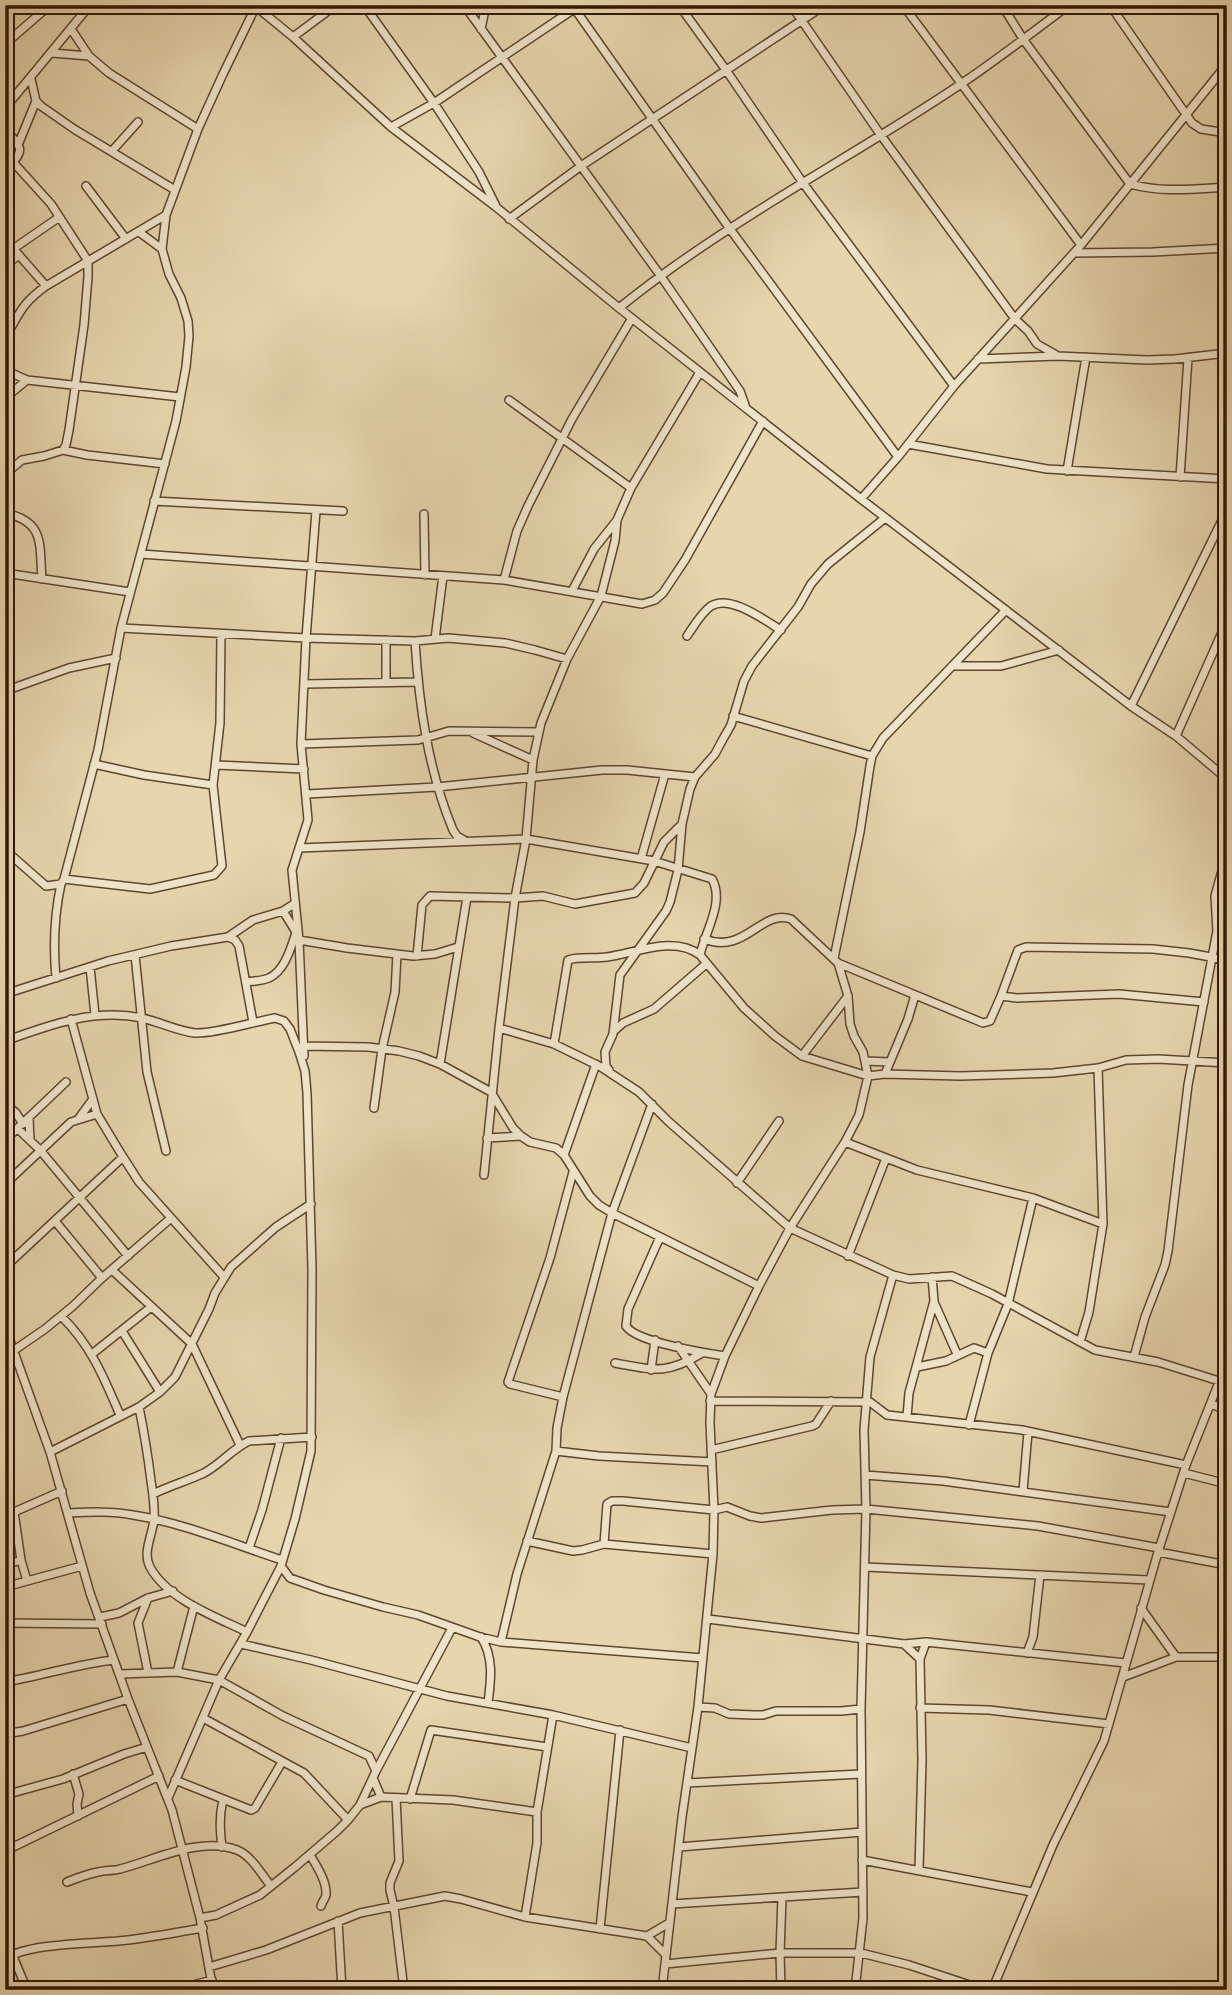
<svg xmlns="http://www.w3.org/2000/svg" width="1232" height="1995" viewBox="0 0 1232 1995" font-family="'Sorts Mill Goudy',serif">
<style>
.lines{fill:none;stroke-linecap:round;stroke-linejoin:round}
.street-casing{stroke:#60462f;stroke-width:10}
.street{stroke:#efe4ca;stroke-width:7}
</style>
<rect width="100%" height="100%" fill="#e6d5ad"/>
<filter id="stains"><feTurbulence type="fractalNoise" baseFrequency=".00286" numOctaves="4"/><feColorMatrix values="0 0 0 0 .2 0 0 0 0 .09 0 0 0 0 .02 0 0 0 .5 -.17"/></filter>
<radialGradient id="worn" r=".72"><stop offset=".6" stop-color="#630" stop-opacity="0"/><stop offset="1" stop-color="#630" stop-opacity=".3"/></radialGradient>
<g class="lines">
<defs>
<path id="street" d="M254,5L293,37L391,127L496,207L619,308L861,499L1131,706L1176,736L1227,779
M364,5L434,103L479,172L496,206
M464,5L660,275L740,391L745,405
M572,5L730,229L898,457
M679,5L726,70L803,183L954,386
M791,5L880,134L1015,319L1028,331L1037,344L1058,356
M903,5L1081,245
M1002,5L1023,39L1130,184C1163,193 1193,189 1227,187
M1110,5L1192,123L1201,129L1227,133
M1218,5L1227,18
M71,29L89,56L109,73L198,129
M481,29L486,5
M293,37L336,5
M5,44L50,5
M52,53L89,56
M31,79L36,101L41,106L74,129L175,190
M5,108L90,5
M391,127L434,103L580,5
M5,129C24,150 25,150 5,170
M18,145L36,101
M112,151L138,122
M13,162L51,204L88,261V277L84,325L69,430L66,445L63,450
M86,186L126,239
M509,219L581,166L825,5
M139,232L162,249
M5,239L46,286
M13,249L58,218
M1074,253L1153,252L1227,248
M5,265L18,256
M619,308C725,222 848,160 961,84C998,59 1033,32 1069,5
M5,338C20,313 21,304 46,286L166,215
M978,359L1058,356L1147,360L1175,359L1227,353
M5,370L27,380L180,397
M5,398L27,380
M509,400L631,488
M5,420L7,397
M908,444L1047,469L1227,479
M1067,471L1086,357
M5,474L22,460L44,456L63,450L87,455L165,464
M1180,477L1188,358
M861,499L898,457L954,386L1081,245L1227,64
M154,501L343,511
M5,513C46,522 39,545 42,579
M424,514L425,575
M141,554L504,580L642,604L655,600L663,593L685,560L763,421
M5,573L130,592
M504,580L517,531L528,506L572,419L632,318
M572,591L594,549L617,520L631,488L700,372
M121,628L306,638L415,641L448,638L505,643L535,650L567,659
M687,636C694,626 701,613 711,606C730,594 764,620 781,630
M435,639L443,576
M386,640V682
M415,641C419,705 428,770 453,830L457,836L464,840
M952,666H1001L1059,650
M305,684L418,682
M5,691L69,668L116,658
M1131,706L1227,510
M733,716L872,756
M473,733L533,760
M1176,736L1227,621
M301,744L418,740L449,731L539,732
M94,764L144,775L213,785
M216,765L304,769
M307,794L437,787L602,770H627L695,777
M299,848L526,839L654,861L712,879C725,902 705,932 700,955L744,1008L775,1036L802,1056L868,1076L885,1074L960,1076L1053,1073L1098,1068L1126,1060L1158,1059L1227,1063
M5,850L46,886L61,884L64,879L98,750L121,628L176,421L186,367L189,336L188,321L181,298L169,274L162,249L166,215L198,129L223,74L256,6
M641,859L665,774
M64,879L150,889L214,875L222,866L213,785L220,723L221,634
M283,911L296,932
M228,937L235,940L239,946L253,1022
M299,940L347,948L413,956L435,954L458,947
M135,955L147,1072L166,1151
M417,956L422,905L430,896L515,898L543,896L575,904L635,893L644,883L664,842L682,824
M834,958L860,832L870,766L872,756L883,738L1006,610
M838,963L983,1023L990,1021L1001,996L1017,998L1119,994L1204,1002
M90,967L95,1015
M56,978C53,945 54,916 61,884
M246,982C253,981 262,981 269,978C286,970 291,946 297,930
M5,994L108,961L171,946L228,937L253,920L283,911L294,904
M1001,996L1018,950L1026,947L1153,949L1189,953L1227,960
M71,1019L97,1114L123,1157L139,1182L224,1277
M499,1028L554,1044L601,1067L639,1092L669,1122L790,1228L893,1275L909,1279L952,1276L992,1294L1095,1350L1158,1362L1219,1381
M614,1031L623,1023L654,1009L706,964
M5,1041C49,1025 95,1008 142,1018C160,1022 177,1031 195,1033C215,1034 253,1022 275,1018L284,1021L290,1029L299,1052L305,1071L307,1093L312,1269L311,1451L295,1519L281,1566L247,1632L219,1680L168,1798
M554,1044L568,960C580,956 594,959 607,957C636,953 674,935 700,955
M303,1046L368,1047L399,1051L419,1056L440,1064L491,1092L513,1128L521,1136L530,1142L556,1148L564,1155L590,1196L599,1205L612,1213L759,1286
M304,1056L299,940L292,870L308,820L301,744L306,638L316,511
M802,1056L848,996
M866,1061L889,1062
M440,1064L467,897
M609,1070L606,1066L605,1052L613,1034L620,975L666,911L670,902L678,870L682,824L690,789L695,777L715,754L723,739L731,725L744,681L752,666L798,607L811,584L828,564L885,518
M885,1074L908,1019L915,995
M5,1103L16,1113L23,1124
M374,1108L382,1049L395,992L397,954
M29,1118L30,1140
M79,1118L93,1099
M18,1129L40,1150L128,1256
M487,1138L521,1136
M5,1140L66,1082
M845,1142L917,1170L1033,1198L1103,1224
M564,1155L596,1064
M484,1175L499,1028L515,898L526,839L533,760L541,723L567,659L601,596L615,541L617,520
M737,1183L779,1121
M5,1184L71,1122L97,1114
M55,1221L102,1278
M660,1237L628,1309L626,1326C636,1342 705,1353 725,1356
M848,1256L886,1158
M5,1267L123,1157
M112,1270L192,1344L240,1445
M934,1302L957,1354
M61,1316C91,1345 104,1378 120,1415
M5,1327L50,1452L90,1593L128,1699L172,1810L200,1918L213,1990
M122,1331L160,1392
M1080,1342L1089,1312L1103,1224L1098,1068
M678,1346L711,1394
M13,1351L45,1329L73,1306L102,1278L171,1218
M92,1354L151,1307
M1134,1357L1145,1317L1165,1265L1168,1251L1188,1085L1217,931L1215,896L1225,860V823L1222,802
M615,1363C653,1370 667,1375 702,1353
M917,1367L946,1361L974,1348L988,1353
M651,1370L655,1340
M563,1397L510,1384L508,1382L550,1258L573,1172
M710,1401L870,1402L887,1415L1022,1430L1186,1465
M1212,1404L1227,1411
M139,1407C144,1432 148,1456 151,1481C153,1494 155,1507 154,1519C153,1534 142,1552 150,1567C167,1599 216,1617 247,1632
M907,1417L909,1393L934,1301L932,1277
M969,1425L988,1353L1008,1304L1033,1198
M711,1450L812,1426L816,1424L831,1401
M556,1451L599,1456L712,1462
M50,1452L139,1407L160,1392L175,1377L209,1309L215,1293L231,1267L276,1227L311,1204
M1184,1473L1227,1484
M865,1475L943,1481L1171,1512
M1023,1491L1028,1432
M153,1494C169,1486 187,1481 204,1473C221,1464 232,1449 249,1441L312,1437
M14,1512L21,1560L27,1581
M69,1513C90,1512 112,1511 133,1515C184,1523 233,1544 282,1560
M5,1516L62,1491
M527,1541L573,1551L582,1550L604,1544L713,1554
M604,1544L607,1504L612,1501H623L714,1510L727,1507L750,1516L761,1518L832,1510L866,1509L1038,1526L1159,1548
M249,1548L262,1510L281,1438
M1158,1552L1227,1565
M5,1565L21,1560
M281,1566L290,1578L324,1590L383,1607L418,1615L480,1637L501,1642L703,1658
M865,1567L1149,1580
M5,1587L82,1566
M1141,1608L1176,1657
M100,1617L119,1613L148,1598L173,1591
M708,1619L904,1644L926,1642L1126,1663
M5,1623L102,1624
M481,1637C494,1657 491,1680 488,1703
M501,1642L517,1574L556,1451L557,1428L563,1397L612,1213L652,1104
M241,1644L311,1660L447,1696L553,1715L692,1748
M904,1644L920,1659
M1027,1653L1033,1637L1040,1575
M177,1672L194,1606
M148,1673L138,1623L148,1598
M120,1674L177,1672L219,1680L283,1716L369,1756L376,1771
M1123,1677L1176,1657H1227
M5,1682C42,1676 77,1664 114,1660
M698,1707L715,1708L729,1714L754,1715H763L776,1711H841L861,1709
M920,1708L989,1710L1109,1724
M203,1718L304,1773L348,1820
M5,1734L23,1731L128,1699
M73,1774L79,1794L77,1804L78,1816
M373,1778L381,1797
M175,1780L251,1810L255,1808L282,1762
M687,1783L861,1774
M5,1795L63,1779L124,1754L147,1747
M396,1798L399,1861L390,1883V1890L394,1907L404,1990
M410,1799L431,1730L547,1747
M360,1805L381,1797L453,1800L537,1812
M222,1847C220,1830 219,1816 223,1800
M679,1847L862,1832
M5,1851L159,1776
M310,1855C316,1865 327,1881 326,1895C325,1899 322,1902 321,1906
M862,1860L1032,1892
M919,1870L922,1760L920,1659L926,1642
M67,1882C77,1878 88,1874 98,1872C105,1870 113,1871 120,1869C155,1860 200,1836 237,1850C252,1856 261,1874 271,1886
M672,1904L863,1892
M525,1917L537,1843V1812L553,1715
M200,1918L216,1915L260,1895L295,1867L337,1831L348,1820L360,1805L376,1771L452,1628
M338,1921L342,1990
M600,1929L620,1730
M647,1936L669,1923
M5,1937L27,1990
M5,1959C30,1942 96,1944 128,1940C153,1937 178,1932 203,1928
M665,1964L780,1953H861L909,1965L985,1990
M209,1967L266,1950L360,1913L445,1896L461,1899L525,1917L647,1936L666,1955
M174,1990L212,1980
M662,1990L682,1817L698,1707L713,1554L714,1510L710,1423L711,1394L725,1356L759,1286L790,1228L845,1142L859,1115L868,1076L863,1052L854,1036L850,1024L848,996L838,963L791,919C760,909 746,955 704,939
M781,1990L780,1953L782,1898
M855,1990L863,1918L861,1709L866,1509L864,1430L870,1357L893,1275
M992,1990L1053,1845L1104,1741L1158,1552L1186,1465L1227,1362"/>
</defs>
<use href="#street" class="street-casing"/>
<use href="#street" class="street"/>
</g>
<rect width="1232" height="1995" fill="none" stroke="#e6d5ad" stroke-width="28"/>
<rect x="7" y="7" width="1218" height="1981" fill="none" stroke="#331605" stroke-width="3.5"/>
<rect x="14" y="14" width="1204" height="1967" fill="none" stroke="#331605" stroke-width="2"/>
<rect width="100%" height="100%" filter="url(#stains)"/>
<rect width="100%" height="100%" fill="url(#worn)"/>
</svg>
